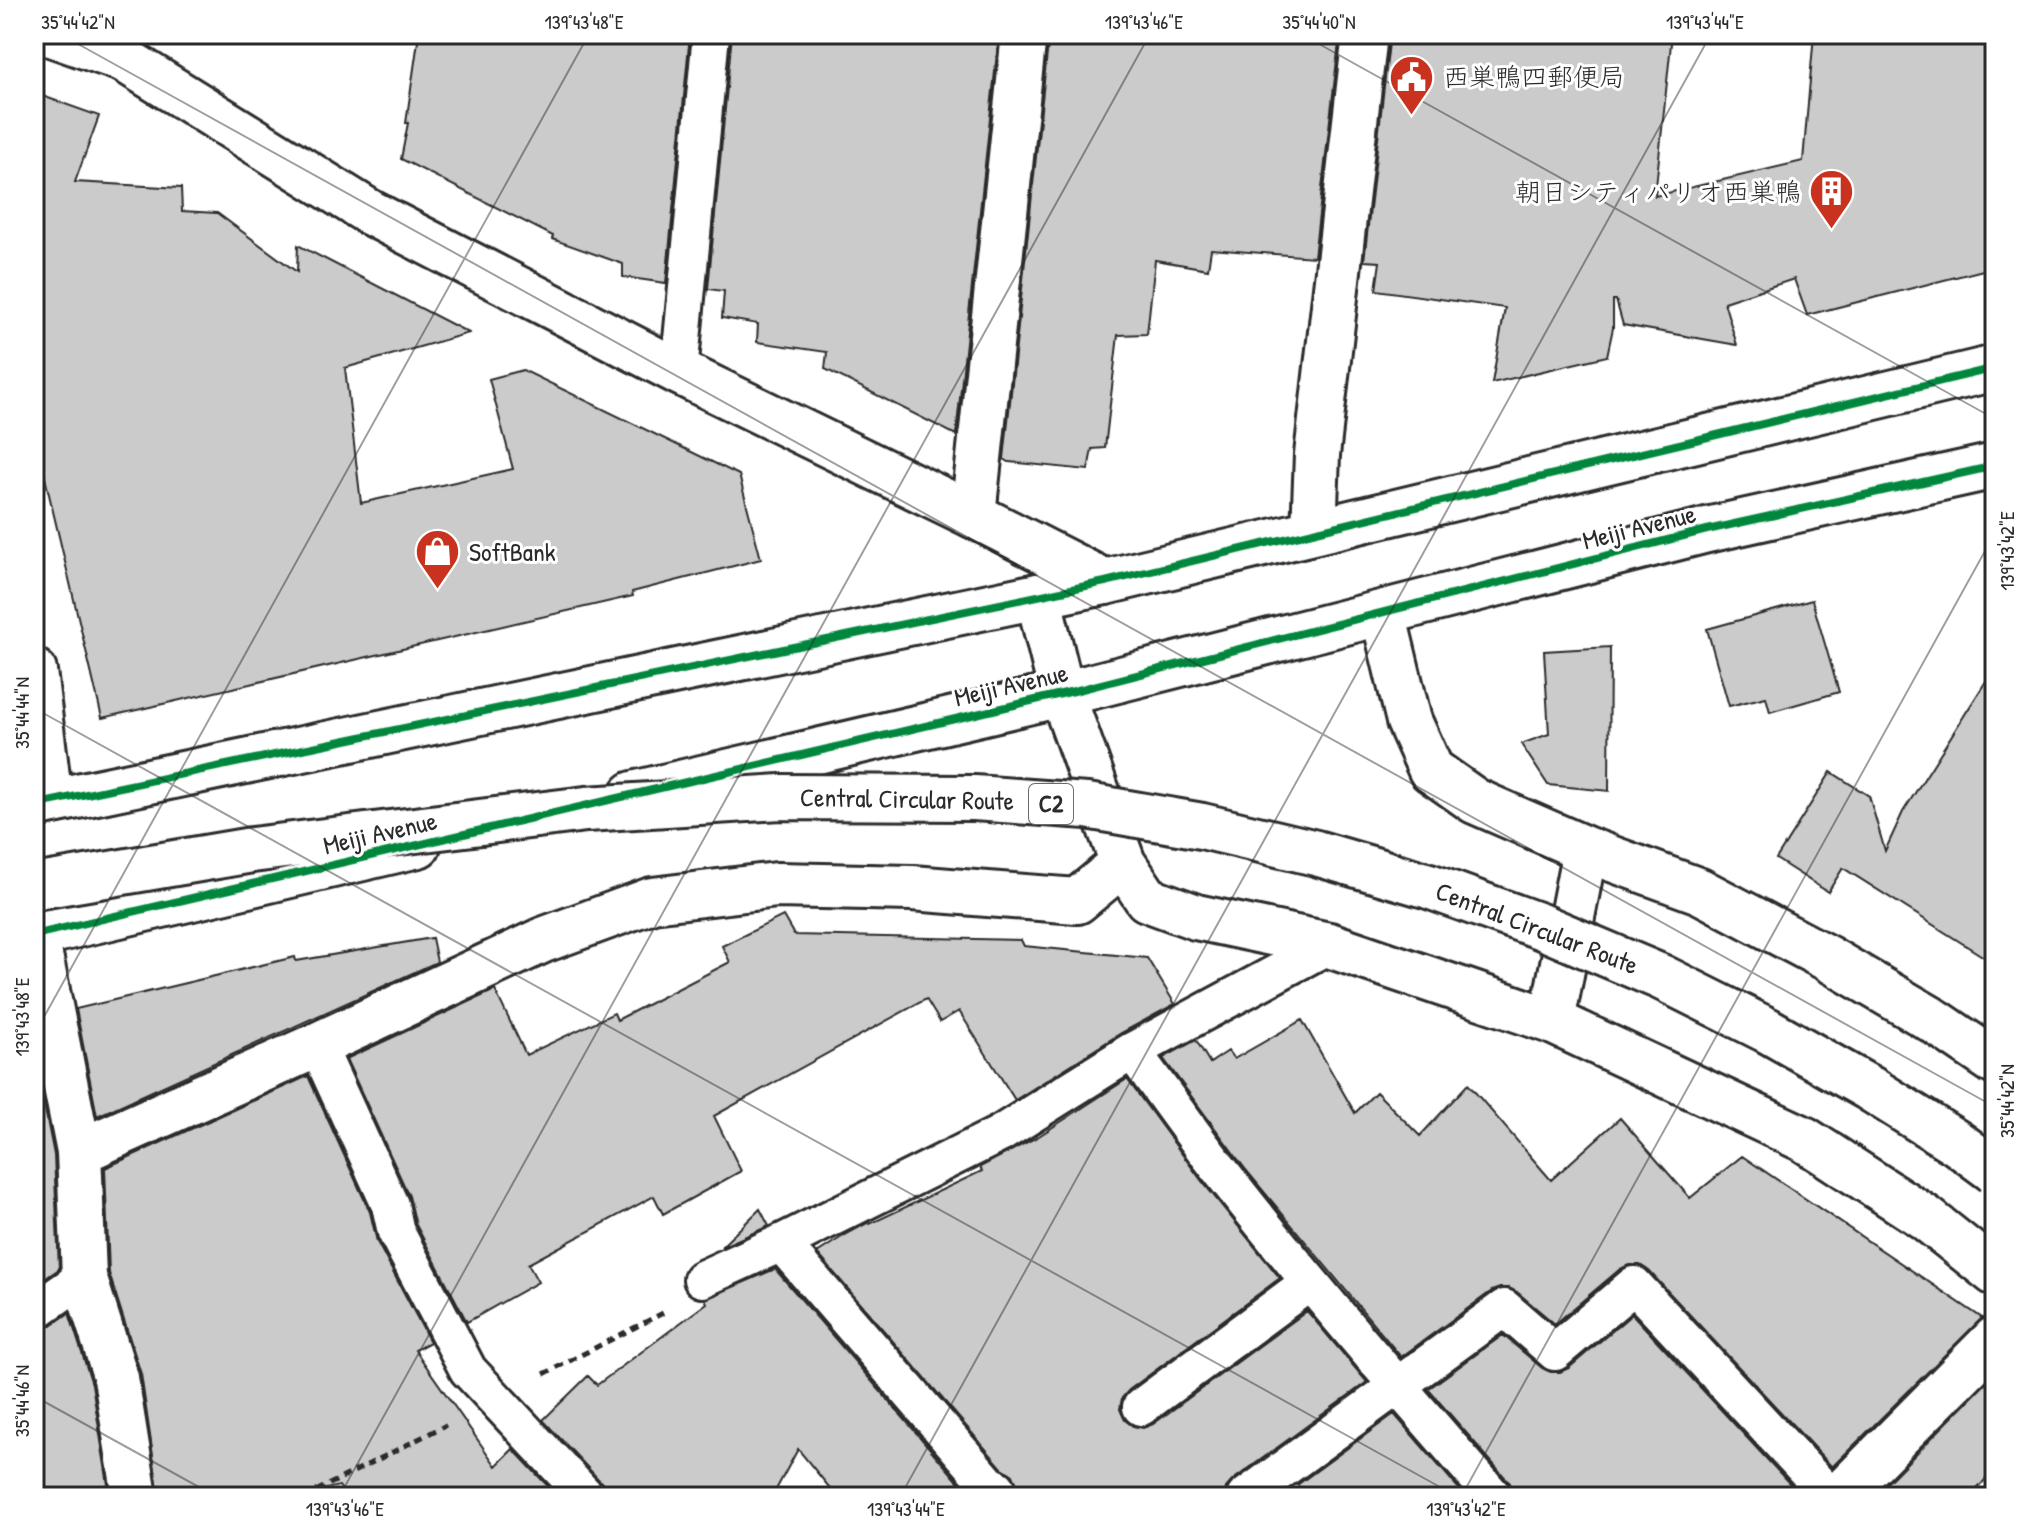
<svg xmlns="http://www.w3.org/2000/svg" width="2029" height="1531" viewBox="0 0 2029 1531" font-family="'Patrick Hand','Klee One',sans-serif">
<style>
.building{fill:#cbcbcb;stroke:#2b2b2b;stroke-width:2}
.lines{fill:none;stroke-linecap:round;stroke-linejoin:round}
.service-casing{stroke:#2b2b2b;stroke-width:42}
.minor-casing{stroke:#2b2b2b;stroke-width:50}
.tertiary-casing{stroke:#2b2b2b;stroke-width:50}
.trunk-casing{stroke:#2b2b2b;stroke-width:50}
.path{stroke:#2b2b2b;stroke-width:5;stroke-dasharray:8 6;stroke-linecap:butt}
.service{stroke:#fff;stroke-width:36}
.minor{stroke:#fff;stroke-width:44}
.tertiary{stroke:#fff;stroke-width:44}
.trunk{stroke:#fff;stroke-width:44}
.motorway-bridge-casing{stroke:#2b2b2b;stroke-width:50;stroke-linecap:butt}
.motorway-bridge{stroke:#fff;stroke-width:44}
.cycleway-casing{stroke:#fff;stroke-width:13}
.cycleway{stroke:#00873e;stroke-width:8}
.ticks{fill:none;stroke:#2b2b2b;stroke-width:2;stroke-opacity:0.45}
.labels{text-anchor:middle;stroke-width:6;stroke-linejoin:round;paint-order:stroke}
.shield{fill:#fff;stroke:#6b6b6b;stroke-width:2}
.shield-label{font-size:24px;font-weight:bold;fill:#2b2b2b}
.poi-label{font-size:26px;fill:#2b2b2b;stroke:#fff;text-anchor:start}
.street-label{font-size:26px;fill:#2b2b2b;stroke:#fff}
.neatline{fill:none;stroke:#2b2b2b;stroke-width:3}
.ticks-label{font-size:20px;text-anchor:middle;fill:#2b2b2b}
</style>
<rect width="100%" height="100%" fill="#fff"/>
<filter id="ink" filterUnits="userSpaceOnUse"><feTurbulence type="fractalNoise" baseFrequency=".0125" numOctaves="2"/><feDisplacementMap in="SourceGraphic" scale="16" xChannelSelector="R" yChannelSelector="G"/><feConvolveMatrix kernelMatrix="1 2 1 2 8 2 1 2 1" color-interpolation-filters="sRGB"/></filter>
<g filter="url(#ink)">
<path class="building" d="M419,34H690L666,283L623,277V264L552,239L553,236L401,159L408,123H406Z
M732,34H999L956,435L825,369L827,352L757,342L758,324L722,318L724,291L708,289Z
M1049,34H1340L1314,257L1211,249L1208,269L1155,260L1147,334L1118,335L1105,448L1092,449L1088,470L1009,462L1004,459Z
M1390,34H1672L1655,196L1803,161L1814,34H1995V267L1807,315L1794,279L1724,302L1737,345L1623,325L1616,300H1613V328L1607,356L1492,383L1505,308L1376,290L1380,262L1364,261Z
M34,93L99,116L75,182L181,188L182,211L217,213L297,272L298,245L469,333L345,368L361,503L513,469L489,379L523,370L739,475L761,559L632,592L633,596L102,718L34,431Z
M1812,600L1839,692L1770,712L1766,697L1729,706L1707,629Z
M1610,647L1609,791L1548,785L1521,744L1549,734L1544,651Z
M1995,667V964L1843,868L1828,892L1776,859L1831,772L1869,796L1885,851L1903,812Z
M783,916L794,935L1021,940L1024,946L1147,958L1175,1004L1121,1033L1015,1100L959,1011L940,1022L926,999L714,1116L741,1171L663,1214L654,1196L528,1264L538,1282L467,1322L416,1225L409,1196L346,1059L495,990L526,1055L614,1013L617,1020L730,962L722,946Z
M432,938L437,962L97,1116L76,1009L295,957L296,961Z
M1302,1020L1355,1113L1376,1092L1420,1136L1468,1084L1551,1180L1620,1118L1690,1198L1742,1156L1982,1318L1832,1467L1649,1271L1640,1265H1629L1620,1269L1555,1324L1517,1292L1509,1288H1500L1492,1291L1401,1357L1246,1170L1163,1058L1196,1040L1210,1063L1228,1051L1234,1059Z
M34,1054L54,1155L59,1269L34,1286Z
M308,1076L370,1212L377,1242L430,1342L415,1350L496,1466L513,1449L558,1497H347L339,1486L291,1497H159L141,1374L109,1273L105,1168Z
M1127,1079L1201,1180L1280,1278L1129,1390L1122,1398L1120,1409L1125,1420L1133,1426L1143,1428L1153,1424L1307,1311L1367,1382L1233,1480L1226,1488L1224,1497H1020L1013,1475L1002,1468L817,1253L845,1235L869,1222L870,1224L982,1171L980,1167L1039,1136Z
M760,1209L769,1226L721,1247Z
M775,1269L963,1487L962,1497H837L798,1449L772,1497H607V1492L602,1483L543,1420L588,1376L597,1385L707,1303L705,1299Z
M69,1313L92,1384L110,1497H34V1333L46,1329Z
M1632,1314L1802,1497H1514V1492L1510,1483L1428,1389L1503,1335L1542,1368L1551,1372H1560L1569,1368Z
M1995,1374V1469L1970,1497H1873Z
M1394,1414L1466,1497H1308L1297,1485Z"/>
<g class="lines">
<defs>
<path id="service" d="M679,372L711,34
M1329,945L1132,1051C1165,1095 1196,1140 1230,1183C1315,1291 1404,1394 1494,1497
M317,1045L390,1205L396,1232L468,1370L587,1497
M781,1243L1000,1497
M702,1279L781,1243L1000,1134L1132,1051
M34,1312L84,1277
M1141,1407L1310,1282
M1245,1497L1504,1308L1555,1352L1634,1285L1831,1497"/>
<path id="minor" d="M973,515L1024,34
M1314,531L1317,455L1365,34
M1038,596L1062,694L1106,817L1123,863L1147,899L1196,917L1329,945L1552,1021L1804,1139L1926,1218L1995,1273
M1383,613L1409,721L1431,770L1475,801L1585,849L1700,891L1827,958L1936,1022L1995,1062
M34,671L50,801
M36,935L79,1152L84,1277L116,1378L135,1497
M1552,1021L1585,849
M79,1152L317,1045L543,940L652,900L777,885L912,888L1077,901L1123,863
M986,1497L994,1491
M1838,1497L1995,1339"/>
<path id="tertiary" d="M51,34L125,60L369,212L679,372L973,515L1105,582"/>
<path id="trunk" d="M633,794L1074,691L1707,530L1995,466
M34,805L1105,582L1995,368
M34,935L418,845"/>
</defs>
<use href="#service" class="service-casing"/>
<use href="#minor" class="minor-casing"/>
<use href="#tertiary" class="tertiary-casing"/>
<use href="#trunk" class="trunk-casing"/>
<path class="path" d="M544,1374L663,1313
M304,1497L446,1425"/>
<use href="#service" class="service"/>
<use href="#minor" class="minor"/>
<use href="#tertiary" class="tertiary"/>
<use href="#trunk" class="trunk"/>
<defs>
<path id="motorway-bridge" d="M34,887L252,850L586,809L781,797L974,798L1087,806L1202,826L1316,853L1429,886L1540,926L1661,977L1767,1030L1869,1088L1957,1143L1995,1171"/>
</defs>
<use href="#motorway-bridge" class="motorway-bridge-casing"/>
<use href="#motorway-bridge" class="motorway-bridge"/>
<defs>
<path id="cycleway" d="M34,805L1105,582L1995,368
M34,935L1074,691L1707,530L1995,466"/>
</defs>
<use href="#cycleway" class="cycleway-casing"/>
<use href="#cycleway" class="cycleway"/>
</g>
</g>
<path class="ticks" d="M60,34L1995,1107M1301,34L1995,419M34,708L1458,1497M34,1035L589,34M34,1396L217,1497M339,1497L1150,34M900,1497L1711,34M1461,1497L1995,533"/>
<defs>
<symbol id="civic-pin" viewBox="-11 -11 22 30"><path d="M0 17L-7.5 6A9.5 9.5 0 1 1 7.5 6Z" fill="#c8321e" stroke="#fff"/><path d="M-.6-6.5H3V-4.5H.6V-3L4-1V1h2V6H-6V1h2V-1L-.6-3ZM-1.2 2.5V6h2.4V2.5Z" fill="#fff"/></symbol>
<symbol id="building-pin" viewBox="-11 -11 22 30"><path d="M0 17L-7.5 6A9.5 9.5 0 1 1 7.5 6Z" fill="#c8321e" stroke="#fff"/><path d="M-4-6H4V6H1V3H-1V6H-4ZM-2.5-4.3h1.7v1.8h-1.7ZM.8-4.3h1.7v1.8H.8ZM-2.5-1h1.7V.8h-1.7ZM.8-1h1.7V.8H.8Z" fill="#fff"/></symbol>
<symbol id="shop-pin" viewBox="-11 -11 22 30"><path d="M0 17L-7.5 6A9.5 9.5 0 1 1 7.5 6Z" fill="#c8321e" stroke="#fff"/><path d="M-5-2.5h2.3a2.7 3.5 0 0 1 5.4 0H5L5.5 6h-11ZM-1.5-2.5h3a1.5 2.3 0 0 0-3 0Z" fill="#fff"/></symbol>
</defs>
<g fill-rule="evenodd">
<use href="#civic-pin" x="1386" y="52" width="51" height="69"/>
<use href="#building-pin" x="1806" y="166" width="51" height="69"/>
<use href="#shop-pin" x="412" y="526" width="51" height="69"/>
</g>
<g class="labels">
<rect class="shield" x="1029" y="784" width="44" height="40" rx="6"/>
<g class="shield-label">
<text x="1051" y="812">C2</text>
</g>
<g class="poi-label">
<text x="1443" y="86">西巣鴨四郵便局</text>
<text x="1801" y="201" text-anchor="end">朝日シティパリオ西巣鴨</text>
<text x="469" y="561">SoftBank</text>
</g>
<g class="street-label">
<text transform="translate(1639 527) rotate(-14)" y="9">Meiji Avenue</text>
<text transform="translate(1011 685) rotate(-13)" y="9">Meiji Avenue</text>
<text transform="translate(907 799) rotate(1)" y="9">Central Circular Route</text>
<text transform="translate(380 833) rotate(-13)" y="9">Meiji Avenue</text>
<text transform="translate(1537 928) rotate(21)" y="9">Central Circular Route</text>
</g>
</g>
<rect width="2029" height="1531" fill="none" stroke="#fff" stroke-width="88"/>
<rect x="44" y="44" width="1941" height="1443" class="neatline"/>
<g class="ticks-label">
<text x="78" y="29">35°44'42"N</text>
<text x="584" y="29">139°43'48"E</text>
<text x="1144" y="29">139°43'46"E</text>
<text x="1319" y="29">35°44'40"N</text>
<text x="1705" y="29">139°43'44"E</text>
<text transform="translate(2007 551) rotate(-90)" y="7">139°43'42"E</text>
<text transform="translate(22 713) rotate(-90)" y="7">35°44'44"N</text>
<text transform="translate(22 1017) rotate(-90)" y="7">139°43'48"E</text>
<text transform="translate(2007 1101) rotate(-90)" y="7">35°44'42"N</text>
<text transform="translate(22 1401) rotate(-90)" y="7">35°44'46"N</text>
<text x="345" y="1516">139°43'46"E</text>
<text x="906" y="1516">139°43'44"E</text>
<text x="1466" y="1516">139°43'42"E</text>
</g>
</svg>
